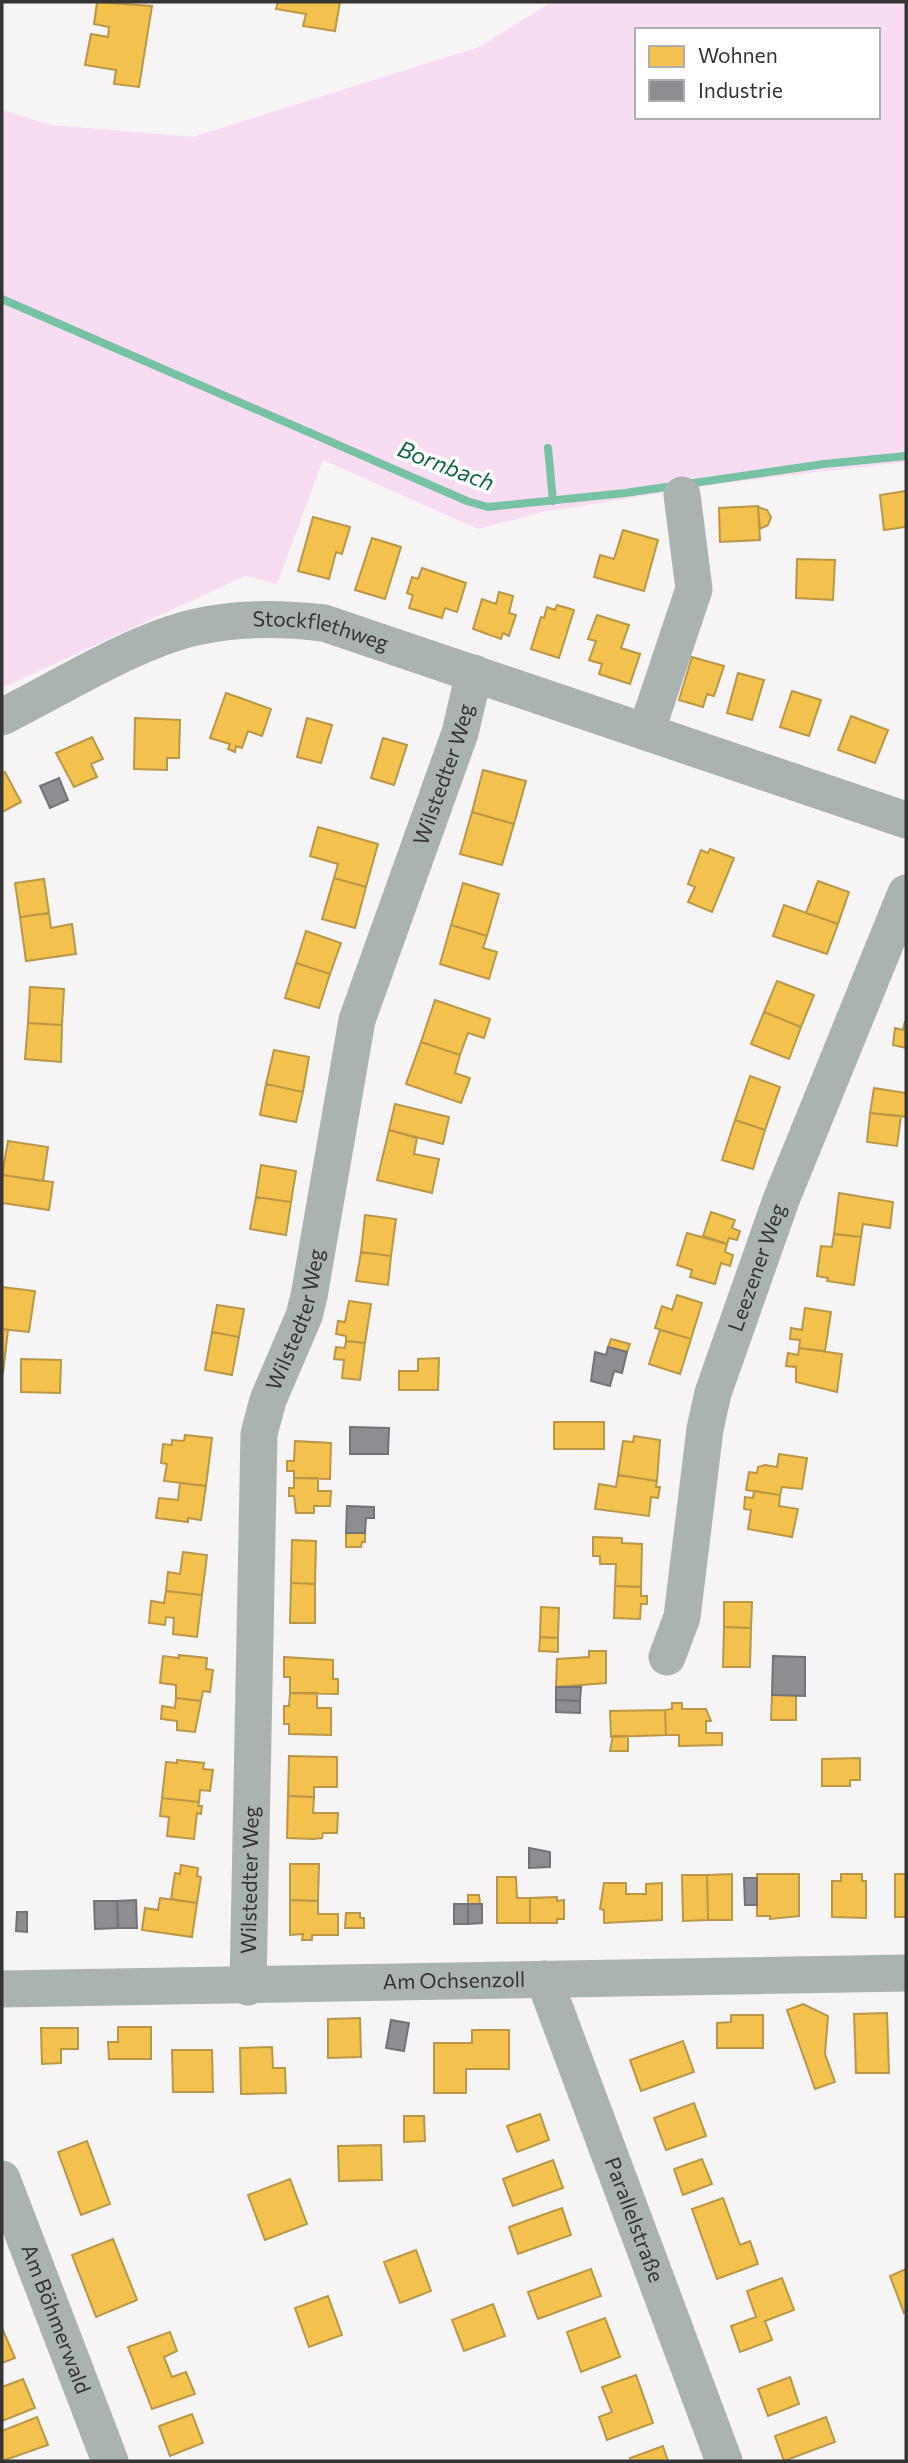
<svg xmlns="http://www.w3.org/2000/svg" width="908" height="2463" viewBox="0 0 908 2463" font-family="Commissioner,sans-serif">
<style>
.green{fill:#f8dcf1;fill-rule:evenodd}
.homes{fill:#f2c14e;stroke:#b99746;stroke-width:2}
.industry{fill:#8d8d92;stroke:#737276;stroke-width:2}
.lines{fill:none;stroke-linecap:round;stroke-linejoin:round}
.stream{stroke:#78c2a4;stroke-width:8}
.minor{stroke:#aab3af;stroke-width:37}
.labels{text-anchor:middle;stroke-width:7;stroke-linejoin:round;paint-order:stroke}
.street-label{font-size:21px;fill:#353435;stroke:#fff}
.water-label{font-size:23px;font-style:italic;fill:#186649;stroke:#fff}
</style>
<rect width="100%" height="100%" fill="#f6f4f5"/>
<path class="green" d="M552,2H906V462L724,483L543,512L478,529L323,460L277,584L245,576L2,688V110L51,125L193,137L479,47ZM637,30H878V117H637Z"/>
<path class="homes" d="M97,2L152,6L139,87L114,84L116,70L85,65L91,34L108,37L109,27L94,24Z
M278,2H340L335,31L303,26L306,14L276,9Z
M906,491V527L884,530L880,495Z
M758,506L760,540L720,542L719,508Z
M758,507L767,510L771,517L768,525L760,529Z
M313,517L350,527L342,554L336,552L329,579L298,571Z
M623,530L658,540L644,591L594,577L600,555L614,559Z
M372,538L401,547L385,599L355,590Z
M797,559L835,560L833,600L796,598Z
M422,568L466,583L457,612L445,608L442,618L409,608L413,595L407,593L412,577L418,579Z
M499,592L513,596L509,613L516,615L509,636L503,633L501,639L473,629L482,599L496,604Z
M557,605L574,610L559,658L531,649L541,617L544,618L547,607L555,610Z
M597,615L629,625L621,648L640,654L630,684L599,674L602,664L589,660L596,641L588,639Z
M692,657L724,666L714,696L707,694L703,707L679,700Z
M738,673L764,680L752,720L727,713Z
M792,691L821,700L809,736L780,727Z
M226,693L271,709L262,736L248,731L242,748L236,746L235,752L228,749L230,744L210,738Z
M851,716L888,730L875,763L838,750Z
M135,718L180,720L179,758H167V770L134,769Z
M307,718L332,725L321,763L297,757Z
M92,737L103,759L91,764L97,777L74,787L56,753Z
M383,738L407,745L394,785L371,778Z
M483,770L526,781L514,824L472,812Z
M5,772L21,802L2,812V774Z
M472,812L514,824L502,865L460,854Z
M318,827L378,844L366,887L334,878L338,864L310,856Z
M710,849L734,858L712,912L688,902L695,887L688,884L701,850L708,853Z
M334,878L366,887L355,928L322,919Z
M44,879L49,913L20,917L15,883Z
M818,881L849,892L838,924L806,913Z
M463,883L499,894L487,936L451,925Z
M784,905L838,924L827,954L773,936Z
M49,913L51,928L72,924L76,954L26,961L20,917Z
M451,925L487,936L483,948L497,952L489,979L440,964Z
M306,931L341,943L330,974L296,963Z
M296,963L330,974L319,1008L285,998Z
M777,981L814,995L801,1027L764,1012Z
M30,987L64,989L62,1025L28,1023Z
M435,1000L490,1019L484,1038L468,1033L460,1055L421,1042Z
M764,1012L801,1027L789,1059L751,1044Z
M905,1021L906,1048L893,1045L895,1028L903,1030Z
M28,1023L62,1025L61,1062L25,1059Z
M421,1042L460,1055L455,1073L470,1078L461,1103L406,1084Z
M274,1050L309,1057L303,1092L266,1084Z
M750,1076L780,1087L765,1130L735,1120Z
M266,1084L303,1092L296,1122L260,1115Z
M874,1088L906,1093V1117L870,1113Z
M395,1104L449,1117L443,1144L389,1130Z
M870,1113L901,1116L897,1146L867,1142Z
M735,1120L765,1130L753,1169L722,1160Z
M389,1130L417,1138L414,1154L439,1159L432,1193L377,1180Z
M8,1141L48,1147L43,1181L2,1175Z
M261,1165L296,1171L291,1202L256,1197Z
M2,1175L53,1182L49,1210L2,1203Z
M839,1193L893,1202L890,1228L863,1224L861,1237L834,1234Z
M256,1197L291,1202L286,1235L250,1229Z
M711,1212L735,1220L732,1228L740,1231L737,1240L729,1238L727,1244L703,1236Z
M365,1215L396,1219L391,1256L361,1252Z
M687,1233L727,1244L725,1252L733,1255L730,1266L721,1263L715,1284L690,1277L692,1270L677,1265Z
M834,1234L861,1237L854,1285L827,1281L828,1278L817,1276L821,1246L832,1247Z
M361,1252L391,1256L388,1285L356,1281Z
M2,1287L35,1291L29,1332L2,1329Z
M677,1295L702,1303L691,1339L655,1328L662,1306L672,1310Z
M349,1301L371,1304L365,1343L346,1341V1336L336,1334L338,1321L345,1322Z
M217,1305L244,1309L239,1337L212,1332Z
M805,1308L831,1312L825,1351L799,1348L800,1340L790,1339L791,1328L802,1330Z
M2,1329L8,1330L3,1373H2Z
M660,1330L691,1339L680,1374L649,1364Z
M212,1332L239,1337L232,1375L205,1370Z
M611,1339L630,1344L627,1352L608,1347Z
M346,1341L365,1343L360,1380L342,1378L344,1360L334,1359L336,1347L345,1348Z
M799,1348L842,1354L837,1392L796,1382V1367L786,1366L788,1353L798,1355Z
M439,1358L438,1390H399V1371H418V1359Z
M21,1359L61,1360L60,1393L21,1392Z
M554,1422H604V1449H554Z
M185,1435L212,1438L206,1486L164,1481L167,1464L161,1463L163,1444L172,1445V1440L184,1441Z
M634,1436L660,1440L657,1481L618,1475L623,1441L633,1442Z
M295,1441L331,1443L330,1479L294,1478V1471H287V1461H294Z
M779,1454L807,1458L802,1489L782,1487L780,1495L746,1490L749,1472L757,1473L758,1467L765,1465L777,1467Z
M618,1475L657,1481L656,1487H660L658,1498L651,1497L649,1516L595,1509L599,1484L616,1487Z
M294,1478H318V1491H331L330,1506H314V1513H296L294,1496H289V1488H294Z
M180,1483L206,1486L201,1520L188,1518V1522L156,1518L159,1498L178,1500Z
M754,1491L780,1495L779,1506L798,1509L792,1537L748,1529L751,1510L744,1509L745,1497L753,1498Z
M346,1533H365V1542H362L361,1547H346Z
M593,1537L622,1538V1543L642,1544L641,1587L615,1586L616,1564H600V1556H593Z
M292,1540L316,1541L315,1584L291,1583Z
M183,1552L207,1555L202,1595L166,1591L168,1572L180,1574Z
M291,1583L315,1584V1623H290Z
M615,1586L641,1587V1596H647V1604H641L640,1619L614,1618Z
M166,1591L202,1595L197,1637L173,1634L174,1618L166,1617L165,1625L149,1623L151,1601L164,1603Z
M724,1602H752L751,1628L724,1627Z
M541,1607L559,1608L558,1638L540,1637Z
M724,1627L751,1628L750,1667H723Z
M540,1637L558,1638V1652L539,1651Z
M589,1651H606V1683L556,1687L557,1659L589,1657Z
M179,1655L207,1658L206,1669L213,1670L210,1692L203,1691L201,1701L176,1698V1685L160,1683L163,1656L179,1658Z
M284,1657L333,1660V1679H338V1694L290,1693V1677H284Z
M290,1693H317V1708H331V1735L289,1734V1724H284V1706H289Z
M772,1695H796V1720H771Z
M176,1698L201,1701L195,1732L177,1730V1721L161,1719L162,1706L175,1708Z
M672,1703H682V1709H706L711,1721H706V1733H722V1745L679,1746V1735H666L665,1710L672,1709Z
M665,1710L666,1735L611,1737L610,1711Z
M613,1736H628V1751H610Z
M289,1756L337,1757V1787H314V1797L288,1796Z
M860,1758V1780H850V1786H822V1759Z
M177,1760L204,1763L203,1769L213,1770L210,1791L200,1790L199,1802L162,1798L166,1762L177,1763Z
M288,1796L314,1797L313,1813H338L337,1833H323L322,1838L313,1839L287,1838Z
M162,1798L199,1802L198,1806H202L201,1814L197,1813L194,1839L167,1836L169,1817L160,1816Z
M290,1864H319L318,1901L290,1900Z
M181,1865L198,1868L197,1876L201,1877L197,1903L171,1899L175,1873L180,1874Z
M732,1874V1920H708L707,1875Z
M757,1874H799V1916L770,1919V1916H757Z
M841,1874H862V1881H866V1918L832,1917V1881H841Z
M895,1874H906V1917H895Z
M682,1875H707L708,1920L683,1921Z
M497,1877H516L517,1898H530V1923H497Z
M604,1883H626V1894H646V1884L662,1883V1920L604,1923V1910L600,1909Z
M468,1895H479L480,1904H468Z
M557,1897V1901L564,1900V1919H557V1923H530V1898Z
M160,1898L197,1903L192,1937L142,1930L145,1908L158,1910Z
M290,1900L318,1901V1914H338V1935H312V1940H302L303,1934L290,1935Z
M346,1913H360V1918H364V1928H345Z
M803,2004L828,2016L825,2054L835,2082L815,2089L787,2010Z
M887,2013L889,2073H856L854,2014Z
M731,2015H763V2048H717V2023L731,2022Z
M360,2018L361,2057L328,2058V2019Z
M118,2027H151V2059H109L108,2042H118Z
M41,2028H78V2049H61V2063L42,2064Z
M472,2030H509V2069H466V2093H434V2043H472Z
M683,2041L694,2072L641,2091L630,2060Z
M272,2047L273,2068H285L286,2093L241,2094L240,2048Z
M172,2050H212L213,2092H173Z
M694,2103L706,2136L666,2150L654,2118Z
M540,2114L549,2140L517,2152L507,2126Z
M404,2116H424L425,2141L404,2142Z
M87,2141L110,2204L81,2215L58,2152Z
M381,2145L382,2180L339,2181L338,2146Z
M702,2159L712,2184L683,2195L674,2169Z
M553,2160L563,2188L513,2206L503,2179Z
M290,2179L307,2224L265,2240L248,2195Z
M723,2198L740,2245L750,2241L758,2264L717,2279L692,2209Z
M562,2208L571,2235L518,2254L509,2227Z
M113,2239L137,2300L96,2317L72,2255Z
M416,2250L431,2291L400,2303L384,2262Z
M591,2269L601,2296L538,2319L528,2292Z
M906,2269V2312L904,2313L890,2276Z
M782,2278L794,2310L765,2321L772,2340L740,2352L731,2326L756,2317L747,2291Z
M328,2296L342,2335L309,2347L295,2308Z
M493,2304L505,2336L464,2351L452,2320Z
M605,2318L620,2357L581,2372L567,2332Z
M2,2328L15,2358L2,2363Z
M170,2332L177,2351L164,2357L172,2377L186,2372L195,2394L152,2409L128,2347Z
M636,2375L653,2423L607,2440L599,2417L612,2412L602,2387Z
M790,2377L799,2404L768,2416L758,2389Z
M23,2379L35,2408L2,2421V2387Z
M192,2414L203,2443L170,2456L159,2426Z
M37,2417L48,2445L2,2461V2431Z
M826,2417L835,2442L784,2461L775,2436Z
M663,2446L668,2461H631L630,2458Z"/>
<path class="industry" d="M59,778L68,800L50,808L40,786Z
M608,1347L627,1352L622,1373L614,1371L610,1386L591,1381L595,1352L606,1355Z
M350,1427L389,1428L388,1454H350Z
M347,1506L374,1507V1518H366L365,1533H346Z
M773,1656L805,1657V1696L772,1695Z
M556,1687H581L580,1701L556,1700Z
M556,1700L580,1701V1713L556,1712Z
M529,1848L550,1852V1867L529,1868Z
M744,1878H757V1905H745Z
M136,1900L137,1928H118L117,1901Z
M94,1901H117L118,1928L95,1929Z
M454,1904H468V1924H454Z
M468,1904H482V1923L468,1924Z
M17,1912H27V1932L16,1931Z
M391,2020L409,2023L404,2051L386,2048Z"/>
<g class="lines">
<path class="stream" d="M2,299L467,501L488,507L625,493L824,464L906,456
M548,448L553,501"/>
<g class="minor">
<path id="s1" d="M2,717C60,688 134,641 196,627C239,617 281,618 324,623L906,820"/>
<path d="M646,732L694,589L682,495"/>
<path id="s2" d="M667,1657L682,1617L705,1429L713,1393L781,1200L906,893"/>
<path id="s3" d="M544,1979L724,2461"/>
<path id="s4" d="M248,1987L259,1434L268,1400L304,1316L309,1296L357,1020L460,733L474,673"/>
<path id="s5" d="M2,1989L906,1973"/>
<path id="s6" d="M2,2179L110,2461"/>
</g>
</g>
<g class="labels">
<g class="street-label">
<text dy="7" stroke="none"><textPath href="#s1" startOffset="341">Stockflethweg</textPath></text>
<text dy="7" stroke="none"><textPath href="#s4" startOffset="1241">Wilstedter Weg</textPath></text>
<text dy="7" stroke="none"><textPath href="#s2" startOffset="402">Leezener Weg</textPath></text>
<text dy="7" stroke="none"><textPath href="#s4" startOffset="674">Wilstedter Weg</textPath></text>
<text dy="7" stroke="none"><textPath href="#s4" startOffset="107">Wilstedter Weg</textPath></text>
<text dy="7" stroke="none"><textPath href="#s5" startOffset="452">Am Ochsenzoll</textPath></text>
<text dy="7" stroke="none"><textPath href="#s3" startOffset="257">Parallelstraße</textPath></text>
<text dy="7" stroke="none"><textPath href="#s6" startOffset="150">Am Böhmerwald</textPath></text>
</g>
<g class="water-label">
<text transform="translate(446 466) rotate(21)" y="8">Bornbach</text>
</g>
</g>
<rect width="908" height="2463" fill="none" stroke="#353435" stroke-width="7"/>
<rect x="635" y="28" width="245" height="91" fill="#ffffff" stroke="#aeaeae" stroke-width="2"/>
<rect x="649" y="46" width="35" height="21" fill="#f2c14e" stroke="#aeaeae" stroke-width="2"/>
<text x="698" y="63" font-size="21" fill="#353435">Wohnen</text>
<rect x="649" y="80" width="35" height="21" fill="#8d8d92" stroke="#aeaeae" stroke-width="2"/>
<text x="698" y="98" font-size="21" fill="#353435">Industrie</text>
</svg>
